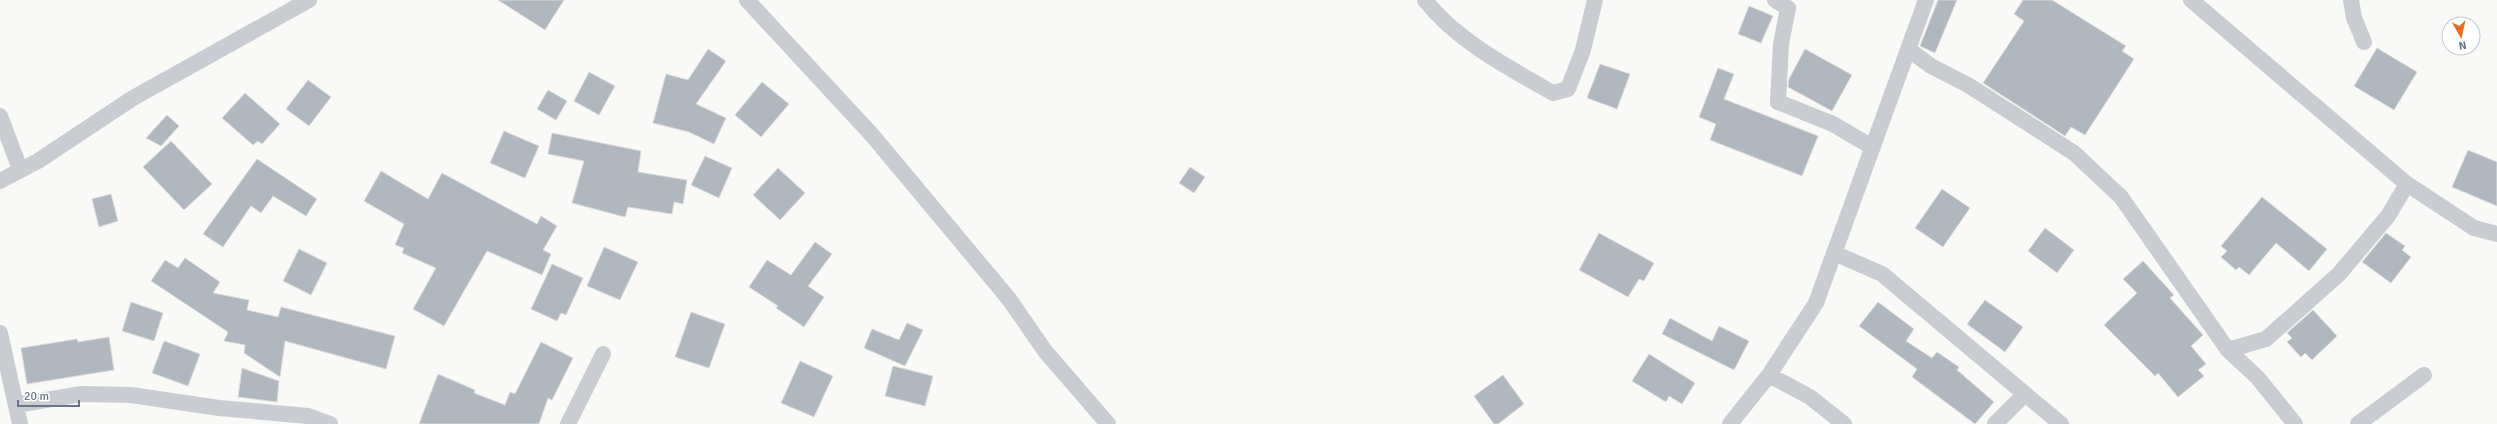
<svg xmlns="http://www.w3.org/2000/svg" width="2497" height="424" viewBox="0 0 2497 424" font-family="Signika,sans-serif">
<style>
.building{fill:#b0b7be;stroke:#dbdcd9}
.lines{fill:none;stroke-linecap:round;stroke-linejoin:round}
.minor{stroke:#c9ccd0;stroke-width:16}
</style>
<rect width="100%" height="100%" fill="#f9faf7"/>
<path class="building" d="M498,0H564L545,30Z
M1938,0H1957L1935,53L1920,46Z
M2023,0H2052L2126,46L2122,51L2134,59L2085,135L2071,127L2065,136L1983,83L2024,21L2014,14Z
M1749,6L1773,16L1761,43L1738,34Z
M2377,48L2417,72L2394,110L2354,86Z
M708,49L726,61L696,104L726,118L714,144L689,132L653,123L666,74L688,80Z
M1805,49L1852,75L1832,111L1788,87L1789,79Z
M1600,64L1630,74L1617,109L1587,98Z
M1718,68L1734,74L1724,99L1818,136L1802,176L1710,140L1716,124L1699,117Z
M589,72L615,86L599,115L574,101Z
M308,80L331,97L309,126L286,109Z
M762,82L789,104L761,137L735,115Z
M548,90L567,101L556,120L537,109Z
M245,93L280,124L262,144L258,141L253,145L222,118Z
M167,115L179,126L161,146L146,138Z
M504,131L539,146L525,178L490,163Z
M552,133L641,151L638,172L687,180L683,204L674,202L672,214L628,207L625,217L572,203L584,161L548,154Z
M171,141L212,184L184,210L143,167Z
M2468,150L2497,162V206L2452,187Z
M705,156L732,168L719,198L691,185Z
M257,159L317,199L306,216L273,196L261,213L251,206L223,247L203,234Z
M1190,167L1205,177L1194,193L1179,183Z
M778,168L805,193L780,220L753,195Z
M381,171L428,199L442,173L537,224L541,216L557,226L543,250L551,254L542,275L487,251L444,326L413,309L436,268L402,253L404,248L395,245L404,224L364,201Z
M1942,189L1970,208L1943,247L1915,228Z
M111,194L118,221L99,227L92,199Z
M2262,197L2327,249L2309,271L2276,243L2249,275L2239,267L2236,270L2221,257L2227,251L2221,246Z
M2045,228L2074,250L2057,273L2028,251Z
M1599,233L1654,263L1644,281L1639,279L1628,297L1579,270Z
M2386,233L2405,246L2402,250L2411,257L2391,283L2362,262Z
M815,242L832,254L808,286L824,297L804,327L776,308L778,306L749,287L767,260L791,275Z
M604,247L638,262L620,300L587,286Z
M299,249L327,263L311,295L283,281Z
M185,258L220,282L213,293L249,300L247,310L278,317L281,307L395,336L386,369L285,341L280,377L244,353L245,345L224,341L228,332L151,281L165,260L178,268Z
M2143,261L2174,295L2170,298L2203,335L2191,346L2206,364L2198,370L2204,376L2178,397L2158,373L2155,376L2104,325L2137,293L2123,279Z
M552,264L583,278L566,315L561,313L557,321L531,309Z
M1985,300L2023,327L2005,352L1967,324Z
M131,302L163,313L154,341L122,331Z
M1878,302L1914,329L1906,341L1932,358L1937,352L1959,367L1957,370L1994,402L1975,424L1912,377L1917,369L1859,326Z
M2313,310L2337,336L2312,360L2305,353L2301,357L2287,342L2292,338L2287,333Z
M691,312L725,324L709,368L675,357Z
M1670,318L1712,341L1719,326L1749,341L1734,370L1662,334Z
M907,323L923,330L905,366L864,348L872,329L899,340Z
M109,337L114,370L27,384L21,348L77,339L78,342Z
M164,341L200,354L188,386L152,373Z
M541,342L573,358L552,400L548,398L539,424H419L438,374L475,390L474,393L505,405L510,392L515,394Z
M1649,354L1695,383L1682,404L1669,396L1666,402L1632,381Z
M800,361L833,376L814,417L781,403Z
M893,366L933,376L925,406L885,396Z
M242,368L279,381L277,402L238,397Z
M1503,375L1524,404L1498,424H1494L1474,396Z"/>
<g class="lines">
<path class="minor" d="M747,0L872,135L1009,299L1045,351L1108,424
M1425,0C1457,41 1508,67 1553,93L1568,89L1583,50L1595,0
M1775,0L1788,8L1781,44L1778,102L1833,124L1872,147
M2191,0L2407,184L2474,228L2497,234
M2351,0L2354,18L2364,42
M1908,49L1931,66L1968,85L2074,153L2121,197L2228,350L2258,378L2295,424
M0,116L20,169
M0,181L38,161L133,98L309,0
M1834,253L1882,274L2025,394
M0,333L20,424
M2228,350L2266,339L2339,274L2388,216L2407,184
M1769,375L1810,397L1844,424
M16,405L82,394L131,395L219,408L308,416L330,424
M568,424L603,354
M1730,424L1769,375L1816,303L1926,0
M1995,424L2025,394L2061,424
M2358,424L2424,375"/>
</g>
<g transform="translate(2461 36) rotate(171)"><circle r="19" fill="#ffffff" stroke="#c2c8d0"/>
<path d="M0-3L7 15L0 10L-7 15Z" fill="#ee6b23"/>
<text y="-6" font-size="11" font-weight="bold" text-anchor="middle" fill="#67768a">N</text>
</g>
<path d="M18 400v6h61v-6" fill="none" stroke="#67768a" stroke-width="2"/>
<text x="24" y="400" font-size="12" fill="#67768a" stroke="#ffffff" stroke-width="3" paint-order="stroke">20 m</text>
</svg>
